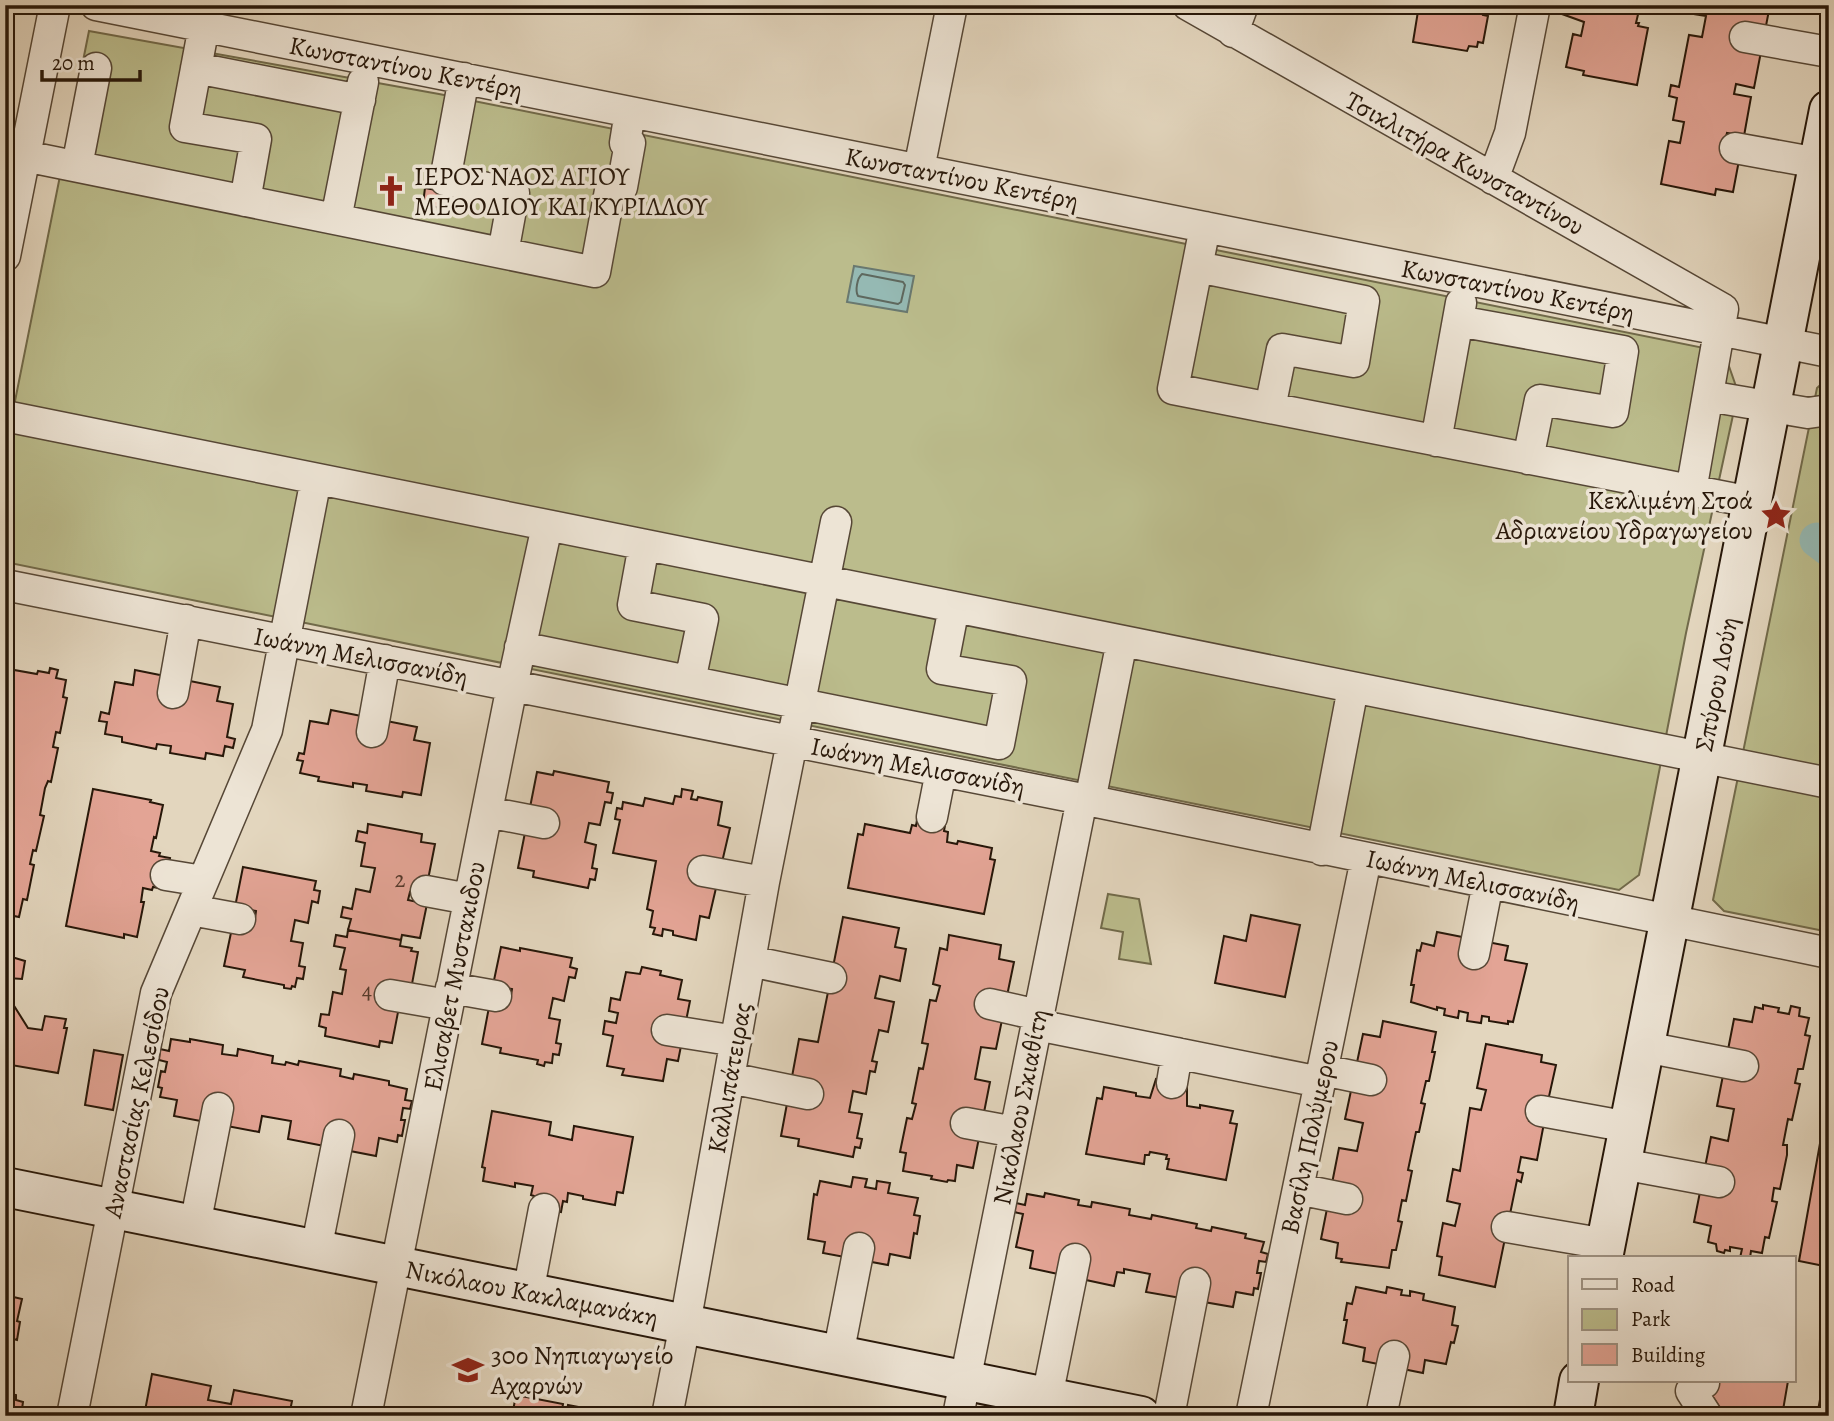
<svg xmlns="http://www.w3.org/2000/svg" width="1834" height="1421" viewBox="0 0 1834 1421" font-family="Alegreya,serif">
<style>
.green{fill:#bbbc8c;stroke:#716a4a;stroke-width:2}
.water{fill:#95b9b3;stroke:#69786f;stroke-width:2}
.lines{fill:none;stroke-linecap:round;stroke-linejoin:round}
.shore{stroke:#5e685e;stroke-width:2}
.canal{stroke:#95b9b3;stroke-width:35}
.building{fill:#e3a495;stroke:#271709;stroke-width:2}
.street-casing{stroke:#564736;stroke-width:33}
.secondary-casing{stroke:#271709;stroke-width:42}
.street{stroke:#ede4d5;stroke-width:30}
.secondary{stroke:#ede4d5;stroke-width:38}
.labels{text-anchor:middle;stroke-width:7;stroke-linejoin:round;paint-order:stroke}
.number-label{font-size:23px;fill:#563a2c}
.street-label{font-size:26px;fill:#271709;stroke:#ede4d5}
.poi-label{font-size:26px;fill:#271709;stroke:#ede4d5;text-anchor:start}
</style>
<rect width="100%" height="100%" fill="#e3d6be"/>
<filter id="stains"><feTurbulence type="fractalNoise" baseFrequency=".00286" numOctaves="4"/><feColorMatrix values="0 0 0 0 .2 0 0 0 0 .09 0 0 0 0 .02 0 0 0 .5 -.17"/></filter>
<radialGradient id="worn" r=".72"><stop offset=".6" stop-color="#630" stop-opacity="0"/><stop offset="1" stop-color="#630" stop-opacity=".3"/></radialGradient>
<path class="green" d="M89,31L439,94L1724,352L1738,392L1686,633L1639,875L1619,890L5,562V451Z
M1829,377V932L1724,911L1713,900L1817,388Z
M1108,894L1139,899L1151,964L1119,959L1123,932L1101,928Z"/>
<path class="water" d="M854,266L914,276L907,312L847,302Z"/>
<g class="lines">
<path class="shore" d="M862,274L903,282L905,285L901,302L898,304L858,296C855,291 857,278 862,274Z"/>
<path class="canal" d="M1817,540L1829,549"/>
</g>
<path class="building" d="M1419,5H1485L1483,15L1488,16L1483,43L1478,42L1477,47L1469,46L1467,51L1413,42Z
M1564,5H1642L1640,6L1636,23H1639L1638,26L1648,28L1637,85L1583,75L1584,71L1566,67L1573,34L1581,36L1584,22L1562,14Z
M1695,5H1770L1754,88L1736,84L1734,94L1751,97L1744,136L1727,133L1726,137L1740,155L1733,192L1716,189L1715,195L1661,184L1669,141L1680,143L1684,122L1673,120L1677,98L1669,96L1671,85L1679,87L1689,35L1702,37L1706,16L1693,14Z
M425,188L447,192L444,209L423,204Z
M50,668L58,670L56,678L66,680L63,697L67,698L60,733L56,732L53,747L58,748L51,782L48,781L45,788L40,815L44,816L36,851L33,850L30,864L34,865L27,900L23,899L19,917L9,915L8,922L5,921V685L11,686L14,670L37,674L38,671L49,673Z
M135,670L220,687L217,701L233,704L227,737L235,739L233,748L225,746L223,756L206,753L205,759L170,753L171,746L157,744L156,749L122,742V737L105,734L107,722L99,721L101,712L109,714L115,682L133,685Z
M331,710L417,727L414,740L430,743L421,795L403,792L402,797L366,791L367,785L353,783V787L318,781L319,777L300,773L303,761L297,760L299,753L304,754L310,721L328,724Z
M554,771L609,782L607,792L613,793L611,803L605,802L600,825L589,823L585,842L596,845L592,868L597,869L595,880L590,879L588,888L533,877L534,871L518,868L537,772L553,775Z
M93,789L151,800L150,802L163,805L156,838L154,837L151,851L160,853L159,856L170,858L164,889L153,887L152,890L143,888L141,902H144L137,937L124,934V938L66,926Z
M682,789L693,791L691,799L697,800L698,797L722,802L718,825L730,828L709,918L700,916L696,940L673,935V931L663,929L662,936L653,934L655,928L650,927L653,911L647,909L656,861L613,853L620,820L615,819L617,808L622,809L623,802L643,806L645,798L673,804L675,796L681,797Z
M918,814L946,820L944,831L948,832L947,842L957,844L958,841L992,848L990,859L995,860L984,914L848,888L858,834L863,835L865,824L910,833L912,825L916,826Z
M368,824L422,834L421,842L435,844L425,895L410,892L408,900L427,904L420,938L402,935L401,940L348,930L351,919L341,917L343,907L352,909L356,889L370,892L375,868L361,866L365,843L356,841L358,831L367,833Z
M243,867L316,881L314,890L320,891L318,903L312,901L308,923L295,920L291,941L303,943L299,966L305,967L303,979L297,978L295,987L292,986L291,989L284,988V985L243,977L245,970L224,966L232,928L241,915L255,918L256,911L235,907Z
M1251,915L1300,925L1285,997L1215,983L1224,936L1246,941Z
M843,917L899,928L895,947L906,949L900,981L880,976L875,998L894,1002L888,1032L879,1030L872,1061L877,1062L875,1072L870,1071L866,1094L853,1091L849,1112L862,1114L857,1138L862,1139L860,1148L855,1147L853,1157L798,1146L799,1139L781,1136L799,1039L818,1042Z
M348,930L401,940L400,946L412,948L411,951L418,952L412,984L399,1007L392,1043L380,1041L379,1047L325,1036L326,1028L319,1026L321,1014L329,1015L333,992L342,994L346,970L340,969L345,948L334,946L336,935L347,937Z
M1437,932L1508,946L1505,960L1527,964L1513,1022L1508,1021V1024L1489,1021V1017L1482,1016L1481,1023L1467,1021L1468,1013L1459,1011L1458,1018L1444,1015L1445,1009L1437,1007V1010L1411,1002L1414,985H1411L1417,950L1420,951L1422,943L1434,946Z
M949,935L1001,945L999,959L1014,962L996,1049L981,1047L975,1079L990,1082L973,1168L957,1165L955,1181L948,1180L947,1182L931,1179L932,1176L903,1171L906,1153L900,1152L907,1118L912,1119L916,1104L912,1103L919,1068L923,1069L928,1044L922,1043L930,1000L936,1001L940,986L933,984L940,948L947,950Z
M501,947L520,951V948L572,958L570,967L577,969L575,978L569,977L564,1001L553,998L549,1018L560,1020L556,1043L561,1044L559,1055L553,1054L552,1063L545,1062L544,1066L537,1064L538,1060L500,1053L501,1048L482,1044L489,1007L497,992L511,995L512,989L493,985Z
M5,955L25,961L22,979L8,978L6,993L28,1028L42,1030L45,1016L66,1019L64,1028H67L58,1073L5,1064Z
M642,967L661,971L660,975L682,980L678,999L690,1001L678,1061L667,1059L663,1081L622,1075L624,1069L607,1066L613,1036L603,1034L605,1021L616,1023L618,1013L609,1011L611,998L620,1000L626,972L640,974Z
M1763,1005L1779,1008L1778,1012L1789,1014L1791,1006L1800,1008L1799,1016L1809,1018L1805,1035L1810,1036L1803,1069H1798L1795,1083L1800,1084L1792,1120L1788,1119L1783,1145H1787V1155L1780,1189L1774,1188L1772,1201L1777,1202L1769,1238L1765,1237L1762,1253L1751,1251L1750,1258H1740L1742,1249L1730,1247V1251L1725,1250L1724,1253L1717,1251L1716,1244L1708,1242L1711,1226L1694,1222L1711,1137L1728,1141L1734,1109L1717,1106L1734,1019L1752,1022L1755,1007L1763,1009Z
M1383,1021L1436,1032L1432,1052H1435L1429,1081H1426L1421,1103L1425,1104L1419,1132H1416L1408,1170L1412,1171L1406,1201L1402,1200L1398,1221L1402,1222L1396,1250H1392L1389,1268L1341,1262L1342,1259L1336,1258L1338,1243L1321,1239L1339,1148L1357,1151L1363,1123L1345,1119L1363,1034L1380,1037Z
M171,1039L190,1042V1039L223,1045L222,1054L237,1056L238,1049L273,1056L272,1063L285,1065L286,1062L298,1065L299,1061L341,1069L340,1076L353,1079L354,1074L389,1081V1085L407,1089L405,1100L412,1101L410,1109L403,1108L401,1120H405L402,1136L398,1135L397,1142L379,1138L376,1156L288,1139L291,1121L262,1116L259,1132L174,1116L177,1100L160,1097L162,1088L158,1087L161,1071L165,1072L167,1062L159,1060L160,1049L169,1051Z
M1486,1044L1542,1055L1541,1062L1556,1065L1548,1101L1530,1113L1529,1121L1544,1123L1537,1160L1521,1157L1518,1172L1523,1173L1521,1182L1517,1180L1495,1287L1439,1275L1442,1257L1437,1256L1443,1223L1455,1226L1460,1204L1447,1201L1453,1169L1460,1171L1470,1108L1481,1110L1486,1090L1477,1088Z
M94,1050L123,1055L113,1110L85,1105Z
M1156,1079L1187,1085V1106L1200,1108V1105L1233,1111L1230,1123L1237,1124L1226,1180L1167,1169L1169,1159H1166L1167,1155L1150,1152L1149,1155H1145L1144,1164L1086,1154L1097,1098L1102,1099L1104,1087L1136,1093V1096L1150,1098Z
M492,1111L551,1122L549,1135L572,1140L574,1126L633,1137L623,1193L617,1192L615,1205L583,1199V1196L568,1193L567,1202L563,1201L561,1212L532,1207L534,1196L531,1195L533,1186L515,1183V1187L483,1181L485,1168L482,1167Z
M1824,1121L1829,1122V1267L1799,1261Z
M853,1177L867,1179L865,1187L876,1189L877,1181L890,1183L888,1193L918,1198L914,1215L920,1216L917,1234L914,1233L910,1258L890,1254L888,1265L823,1253L825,1242L808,1239L814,1194L817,1195L820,1181L851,1187Z
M1045,1193L1079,1200L1078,1205L1091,1207L1092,1202L1130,1209L1129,1215L1151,1219L1152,1215L1197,1224L1196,1228L1211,1231L1212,1227L1246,1234L1245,1238L1264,1242L1261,1252L1268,1254L1266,1262L1259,1261L1257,1273H1261L1258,1289L1254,1288L1253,1295L1236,1292L1233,1307L1146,1292L1150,1274L1124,1269V1273L1117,1272L1114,1286L1030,1268L1033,1251L1016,1247L1023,1214L1014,1212L1016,1203L1025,1205L1027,1194L1044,1197Z
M1356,1287L1386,1293L1387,1287L1402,1290L1401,1295L1410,1296V1291L1424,1294L1423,1300L1455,1307L1452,1325L1458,1326L1454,1343L1451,1342L1446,1364L1425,1360L1423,1373L1363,1361L1365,1348L1343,1343L1347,1320H1344L1347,1303L1352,1304Z
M5,1295L22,1299L17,1321L20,1322L17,1340L10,1338L7,1356Z
M152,1374L211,1386L208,1400L231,1404L234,1390L292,1401L289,1416H144Z
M1702,1381H1788L1782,1416H1765L1720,1408Z
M5,1393L16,1395V1400L23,1402L21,1416H5Z
M1821,1394L1829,1396V1416H1817Z
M516,1395L563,1404L561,1416H512Z
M568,1405L615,1414L614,1416H566Z"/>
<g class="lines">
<defs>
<path id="street" d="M96,5L1829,352
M1188,5L1723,309L1691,491
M204,26L185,127L256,139L245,201
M1233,32L1243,5
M1745,37L1829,52
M196,68L360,100
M464,78L445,180L514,193L503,253
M1735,148L1818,163
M5,152L595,272L611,185L622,187L630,143H625L630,112
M77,166L96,68
M919,169L952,5
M1493,179L1510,133L1535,5
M336,219L363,82
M1205,227L1173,389L1751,502
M5,256L55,5
M1198,267L1364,301L1354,362L1282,349L1270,408
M1458,321L1623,351L1613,412L1540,400L1528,459
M1708,396L1808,413L1829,410
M5,416L1829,783
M1436,441L1461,303
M644,545L633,605L703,619L690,681
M5,585L1082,799L1829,953
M520,647L999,744L1011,681L942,669L954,607
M173,693L186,620
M372,732L385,660
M1090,801L1122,641
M487,812L544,823
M932,817L941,771
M1322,850L1353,688
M703,871L764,882
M166,875L203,881
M426,891L469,899
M191,910L240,919
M1474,954L1488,883
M750,961L831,978
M451,988L496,996
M390,995L448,1005
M990,1004L1038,1015
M1037,1025L1320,1082
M667,1030L736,1041
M1645,1047L1743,1066
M1323,1070L1371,1080
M730,1078L808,1094
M1172,1083L1177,1053
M1541,1111L1629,1127
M966,1123L1015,1132
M1622,1164L1719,1182
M1298,1189L1347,1199
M195,1225L218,1108
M1507,1227L1606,1244
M316,1250L339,1135
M528,1293L544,1209
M838,1355L859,1248
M1704,1383L1691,1391L1707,1416
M1047,1397L1075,1259
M72,1416L156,993L267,730L316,479
M366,1416L512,686L547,526
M667,1416L685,1324L764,882L836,522
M958,1416L1082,799
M1169,1416L1195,1283
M1251,1416L1366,859
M1381,1416L1394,1356"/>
<path id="secondary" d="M5,1187L1141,1416
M1603,1258L1829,110
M1573,1416L1579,1381"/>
</defs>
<use href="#street" class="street-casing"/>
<use href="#secondary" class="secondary-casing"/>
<use href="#street" class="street"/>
<use href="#secondary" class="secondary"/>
</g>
<defs>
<symbol id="church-bare" viewBox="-9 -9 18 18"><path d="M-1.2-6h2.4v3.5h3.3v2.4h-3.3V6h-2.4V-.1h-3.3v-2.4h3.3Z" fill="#8f2418" stroke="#ede4d5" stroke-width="2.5" paint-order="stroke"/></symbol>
<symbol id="sight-bare" viewBox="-9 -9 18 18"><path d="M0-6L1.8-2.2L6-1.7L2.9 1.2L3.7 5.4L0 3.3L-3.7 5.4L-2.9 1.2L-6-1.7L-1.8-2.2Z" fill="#8f2418" stroke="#ede4d5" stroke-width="2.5" paint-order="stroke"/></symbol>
<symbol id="school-bare" viewBox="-9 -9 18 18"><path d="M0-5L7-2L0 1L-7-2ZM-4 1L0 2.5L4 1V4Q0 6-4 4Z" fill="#8f2418" stroke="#ede4d5" stroke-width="2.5" paint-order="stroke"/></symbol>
</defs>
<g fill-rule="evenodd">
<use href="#church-bare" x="369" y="169" width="44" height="44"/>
<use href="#sight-bare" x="1754" y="493" width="44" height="44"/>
<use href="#school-bare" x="446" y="1348" width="44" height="44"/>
</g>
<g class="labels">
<g class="number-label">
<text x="400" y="887">2</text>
<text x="367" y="998">4</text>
</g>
<g class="street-label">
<text transform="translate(406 67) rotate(11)" y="9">Κωνσταντίνου Κεντέρη</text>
<text transform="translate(1465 163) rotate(29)" y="9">Τσικλιτήρα Κωνσταντίνου</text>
<text transform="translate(962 178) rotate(11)" y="9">Κωνσταντίνου Κεντέρη</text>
<text transform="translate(1518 290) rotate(11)" y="9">Κωνσταντίνου Κεντέρη</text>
<text transform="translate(361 656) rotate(11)" y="9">Ιωάννη Μελισσανίδη</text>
<text transform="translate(1716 684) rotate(-79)" y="9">Σπύρου Λούη</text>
<text transform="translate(918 766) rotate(11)" y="9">Ιωάννη Μελισσανίδη</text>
<text transform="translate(1473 880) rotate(12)" y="9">Ιωάννη Μελισσανίδη</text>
<text transform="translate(454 976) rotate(-79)" y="9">Ελισαβετ Μυστακιδου</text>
<text transform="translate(729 1078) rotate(-80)" y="9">Καλλιπάτειρας</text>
<text transform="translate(136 1102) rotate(-78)" y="9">Αναστασίας Κελεσίδου</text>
<text transform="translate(1020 1107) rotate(-79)" y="9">Νικόλαου Σκιαθίτη</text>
<text transform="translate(1309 1137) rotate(-78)" y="9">Βασίλη Πολύμερου</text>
<text transform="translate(532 1293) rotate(11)" y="9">Νικόλαου Κακλαμανάκη</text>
</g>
<g class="poi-label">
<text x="414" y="185">ΙΕΡΟΣ ΝΑΟΣ ΑΓΙΟΥ<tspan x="414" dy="30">ΜΕΘΟΔΙΟΥ ΚΑΙ ΚΥΡΙΛΛΟΥ</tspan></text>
<text x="1753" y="509" text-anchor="end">Κεκλιμένη Στοά<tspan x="1753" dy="30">Αδριανείου Υδραγωγείου</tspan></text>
<text x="491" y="1364">30ο Νηπιαγωγείο<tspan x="491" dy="30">Αχαρνών</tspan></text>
</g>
</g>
<rect width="1834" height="1421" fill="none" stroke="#e3d6be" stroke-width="28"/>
<rect x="7" y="7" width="1820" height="1407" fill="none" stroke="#271709" stroke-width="3.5"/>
<rect x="14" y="14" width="1806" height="1393" fill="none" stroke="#271709" stroke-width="2"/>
<rect x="1568" y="1256" width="228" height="126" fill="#ede4d5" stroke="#9e9283" stroke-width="2"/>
<rect x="1582" y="1279" width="35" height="10" fill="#ede4d5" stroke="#9e9283" stroke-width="2"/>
<text x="1631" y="1292" font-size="21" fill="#271709">Road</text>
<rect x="1582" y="1309" width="35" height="21" fill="#bbbc8c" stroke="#9e9283" stroke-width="2"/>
<text x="1631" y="1326" font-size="21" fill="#271709">Park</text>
<rect x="1582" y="1344" width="35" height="21" fill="#e3a495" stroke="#9e9283" stroke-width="2"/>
<text x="1631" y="1362" font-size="21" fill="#271709">Building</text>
<path d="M42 70v10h98v-10" fill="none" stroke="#271709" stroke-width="3.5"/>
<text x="52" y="70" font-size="21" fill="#271709" stroke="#ede4d5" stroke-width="5" paint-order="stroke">20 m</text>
<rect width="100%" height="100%" filter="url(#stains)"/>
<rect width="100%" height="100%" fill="url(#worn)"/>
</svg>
